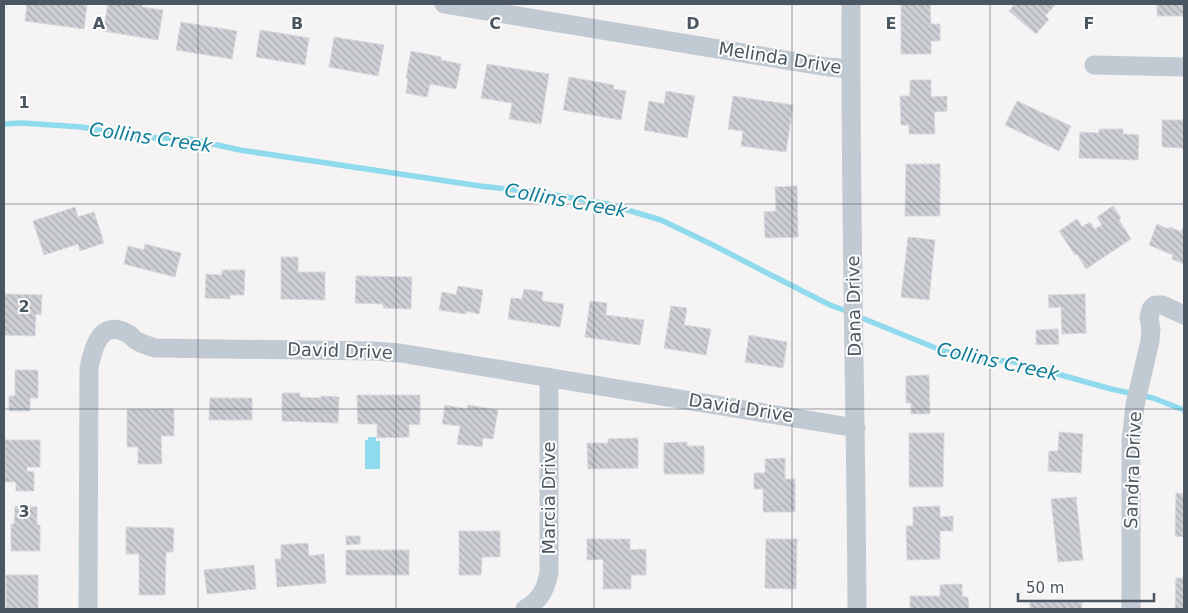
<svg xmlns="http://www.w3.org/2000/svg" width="1188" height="613" viewBox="0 0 1188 613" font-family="'DejaVu Sans',sans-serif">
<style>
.water{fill:#90daee}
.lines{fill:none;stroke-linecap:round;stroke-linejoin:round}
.stream{stroke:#90daee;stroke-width:5.5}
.building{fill:url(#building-back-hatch);stroke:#d7d9de}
.street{stroke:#c1cad2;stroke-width:19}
.grid{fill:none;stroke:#4a5661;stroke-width:1;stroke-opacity:0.55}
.labels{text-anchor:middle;stroke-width:4;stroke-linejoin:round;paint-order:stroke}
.street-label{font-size:18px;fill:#4a5661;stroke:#fff}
.water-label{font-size:19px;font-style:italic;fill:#0c7c9b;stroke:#fff}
.grid-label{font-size:16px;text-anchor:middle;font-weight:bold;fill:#4a5661;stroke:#fff;stroke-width:4;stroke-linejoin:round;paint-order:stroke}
</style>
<defs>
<pattern id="building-back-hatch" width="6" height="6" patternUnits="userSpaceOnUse" patternTransform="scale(1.25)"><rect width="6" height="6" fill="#cdcfd5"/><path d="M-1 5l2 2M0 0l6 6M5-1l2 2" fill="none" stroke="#a8abb0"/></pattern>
</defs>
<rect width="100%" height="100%" fill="#f5f3f3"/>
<path class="water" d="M368,437H376V441H380V469H365V440H368Z"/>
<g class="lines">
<path class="stream" d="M4,124L22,123L82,127L135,137L190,139L240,150L480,186L543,193L607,204L661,220L713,245L767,273L830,305L849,312
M857,316L943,351L982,360L1011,361L1111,389L1153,398L1184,410"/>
</g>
<path class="building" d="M27,4H87L84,29L25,21Z
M108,4H142V7L163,10L158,40L103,31Z
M901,4H930L931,24H940V41H931V54H901Z
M1015,4H1056L1045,16L1049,19L1036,34L1009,11Z
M1157,4H1184V16H1157Z
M181,22L237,31L232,59L176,50Z
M260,30L309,38L305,65L256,57Z
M334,37L384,45L378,76L329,67Z
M411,51L441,57V60L461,64L456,89L430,84L427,97L406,93L408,79L406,78Z
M487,64L549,74L541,124L509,119L512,103L481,98Z
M569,77L614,85L613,89L626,91L621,120L563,110Z
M910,80H931V97L947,96V111L934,112L935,134H909V125H901L900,96H910Z
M666,91L695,96L687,138L644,130L649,101L664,104Z
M733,96L793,105L786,152L741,146L743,131L728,129Z
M1017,101L1071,126L1059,151L1005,125Z
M1162,120H1184V148L1162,147Z
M1099,129H1123V134L1139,135L1138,160L1079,158L1080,132L1099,133Z
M906,164H940V216H905Z
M797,186L798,237L765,238L764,212L776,211L775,187Z
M1113,206L1121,218L1119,220L1131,239L1086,269L1077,254L1075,255L1059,231L1077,219L1082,227L1090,222L1095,229L1102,225L1097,217Z
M75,207L78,217L94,212L104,243L80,251L78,244L44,255L33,221Z
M1157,224L1168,229L1170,227L1181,232L1184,226V264L1172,259L1173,255L1149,245Z
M908,237L935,240L929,300L901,297Z
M145,244L181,253L175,277L124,264L128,246L144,250Z
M281,257H298V272H325V300L281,299Z
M222,270H245L244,295H230V299L205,298L206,274L222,275Z
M356,276L412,277L411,309L383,308V304L355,303Z
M458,286L483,290L479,314L466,311V314L439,310L442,292L456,295Z
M524,289L543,292L542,301L564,304L560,327L508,319L511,298L522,299Z
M5,294L42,295L41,315L36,314L35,336L4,335Z
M1085,294L1086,333L1062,334L1061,307L1049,308L1048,295Z
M590,301L607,303L606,315L644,320L640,345L585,337Z
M671,306L687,308L684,325L711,329L706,355L664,348Z
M1058,329L1059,344L1036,345V330Z
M749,335L787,342L783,368L745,362Z
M15,370H38V398H30V411H9V396H15Z
M929,375L930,414H911V403H906V376Z
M282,393H300V397L321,398V396L339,397L338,423L282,421Z
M357,395H420V425L409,424V437L377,438V424H358Z
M210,398H252V420H209Z
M445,405L467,409L468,405L498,410L493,439L483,438L482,447L457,444L460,426L442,424Z
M127,409H174V436H161L162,464H138V447H127Z
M1059,432L1083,434L1081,473L1048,471L1049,451H1058Z
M909,433H944L943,487H909Z
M638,438V468L588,469L587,443H608V439Z
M5,440H40V467H27V471L34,472V491H16V482H5Z
M687,442V446H704V474H664V443Z
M785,458V479H795V512H763V489H754V473H765V459Z
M1176,493L1184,494V537L1175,536Z
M1076,497L1083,560L1058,562L1051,499Z
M15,506L37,507V525H40V551H11V524H14Z
M940,506V517L953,516V531H940V559L907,560L906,526H913V507Z
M126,527L174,528L173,552H166L165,595H139V554H126Z
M459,531H500V557H482L481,575H459Z
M346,536H360V544L346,545Z
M587,539H630V550L646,549V575H631V589H603V559L587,560Z
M766,539H797L796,589L765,588Z
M308,543L309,556L324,554L326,583L277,587L275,559H281V545Z
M346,550H409V575H346Z
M254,565L256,589L207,594L204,570Z
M6,575H38V609H6Z
M1176,578H1184V609H1175Z
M962,584V596L968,598L969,609H910V596H940V585Z
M1030,602H1082V609H1030Z"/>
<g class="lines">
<path class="street" d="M444,4L828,67L851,69
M851,4C850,206 856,407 857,609
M1094,65L1184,67
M88,609L89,368C93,348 100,319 127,333C131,335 133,339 137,341C142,344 149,346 155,348L372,351L400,353L856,428
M525,609C541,599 545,591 549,573V377
M1131,609V442L1135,405L1150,341L1151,329L1149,318L1151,309L1155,305H1162L1184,315"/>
</g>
<path class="grid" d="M198,4V609M396,4V609M594,4V609M792,4V609M990,4V609M4,204H1184M4,409H1184"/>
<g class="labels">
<g class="street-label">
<text transform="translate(780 58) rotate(9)" y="6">Melinda Drive</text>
<text transform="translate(854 306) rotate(-91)" y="6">Dana Drive</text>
<text transform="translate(340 351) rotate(2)" y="6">David Drive</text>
<text transform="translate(741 408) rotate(9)" y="6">David Drive</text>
<text transform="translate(1133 470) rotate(-88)" y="6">Sandra Drive</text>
<text transform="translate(549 498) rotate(-90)" y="6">Marcia Drive</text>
</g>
<g class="water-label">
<text transform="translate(151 137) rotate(8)" y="7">Collins Creek</text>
<text transform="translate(566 200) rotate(10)" y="7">Collins Creek</text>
<text transform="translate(998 361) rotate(12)" y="7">Collins Creek</text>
</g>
</g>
<g class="grid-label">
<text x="99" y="29">A</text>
<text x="297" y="29">B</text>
<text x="495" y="29">C</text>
<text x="693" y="29">D</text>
<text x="891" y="29">E</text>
<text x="1089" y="29">F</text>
<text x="24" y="108">1</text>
<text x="24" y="312">2</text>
<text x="24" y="517">3</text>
</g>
<rect width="1188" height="613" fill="none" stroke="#4a5661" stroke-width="10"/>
<path d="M1018 593v8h136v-8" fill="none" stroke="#4a5661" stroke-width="2.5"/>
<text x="1026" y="593" font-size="15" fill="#4a5661" stroke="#ffffff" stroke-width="4" paint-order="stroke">50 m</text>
</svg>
